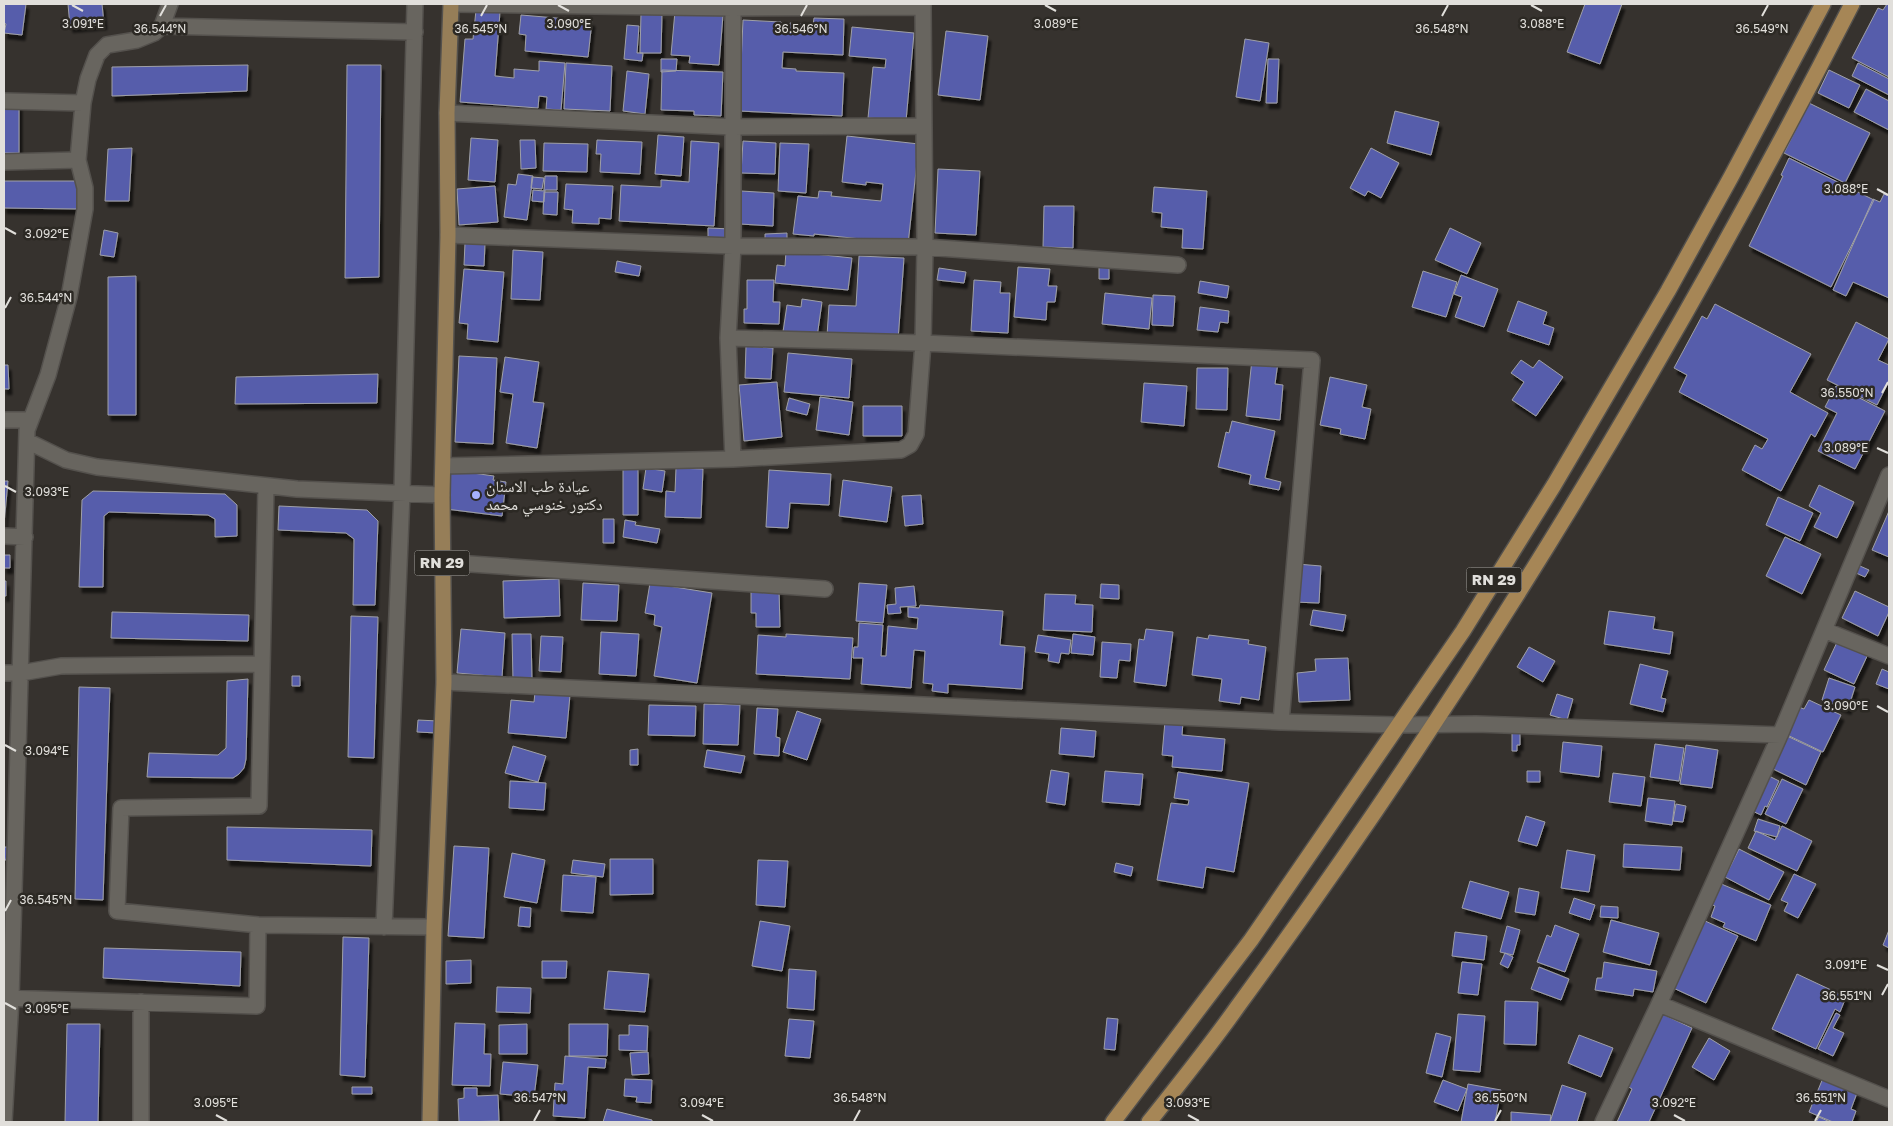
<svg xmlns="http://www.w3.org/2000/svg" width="1893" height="1126" viewBox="0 0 1893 1126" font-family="'Golos Text','Noto Naskh Arabic',sans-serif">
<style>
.building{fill:#575dab;stroke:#9fa0a7;filter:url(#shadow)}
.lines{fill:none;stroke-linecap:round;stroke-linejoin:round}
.minor-casing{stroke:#54514d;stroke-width:18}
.primary-casing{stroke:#54514d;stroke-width:18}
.trunk-casing{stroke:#54514d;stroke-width:18}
.minor{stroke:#68655f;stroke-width:15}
.primary{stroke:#967e58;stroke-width:15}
.trunk{stroke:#a68656;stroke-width:15}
.ticks{fill:none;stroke:#e1dfdb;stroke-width:2}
.poi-dot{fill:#a6b1fc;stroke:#2c2924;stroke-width:2}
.labels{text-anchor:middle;stroke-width:5;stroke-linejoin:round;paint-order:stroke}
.shield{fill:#2c2924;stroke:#aba8a4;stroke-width:1}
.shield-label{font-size:15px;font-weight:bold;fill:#e1dfdb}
.poi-label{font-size:16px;fill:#e1dfdb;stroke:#2c2924;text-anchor:start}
.ticks-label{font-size:12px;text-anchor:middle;fill:#e1dfdb;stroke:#2c2924;stroke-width:5;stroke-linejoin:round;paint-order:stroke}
</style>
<defs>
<filter id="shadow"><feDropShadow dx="3" dy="5.5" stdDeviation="1" flood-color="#0009"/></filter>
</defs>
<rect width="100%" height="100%" fill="#36322e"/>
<path class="building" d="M4,4H26L22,35L4,33L6,24L4,23Z
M68,4H102L104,24L70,27Z
M1585,4H1622L1600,64L1567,52Z
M1887,4H1889V77L1852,58L1878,8L1883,10Z
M476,10L500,12L495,76L514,78V69L539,71V61L565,63L561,110L546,109L547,97L539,96L538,108L460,102L465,39H473Z
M675,11L723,15L719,65L689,63L690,56L671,55Z
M641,13L662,14L661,53H640Z
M521,15L592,21L588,57L525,51L526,35L519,34Z
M814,18L844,19L843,55L783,52L782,68L796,69V71L844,73L842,116L739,111L743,20L781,22V31L790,32V23L813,25Z
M627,25L639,26L637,53H643L642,61L624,59Z
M852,27L914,33L906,121L868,118L873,67L885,68L886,59L849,56Z
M946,31L988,36L980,100L938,95Z
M1245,39L1269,43L1260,101L1236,97Z
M661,59H677L676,71L661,72Z
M1268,59H1279L1277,103H1266Z
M566,63L612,66L610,111L564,109Z
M1858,63L1889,79V95L1852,76Z
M248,65L247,91L112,96V67Z
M347,65H381L379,277L345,278Z
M662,70L723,72L721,116L694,115V111L661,110Z
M1829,70L1860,85L1849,108L1818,93Z
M627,71L649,74L645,114L623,111Z
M1866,89L1889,101V130L1854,112Z
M1809,103L1870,133L1845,183L1784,153Z
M4,105H19V153H4Z
M1395,111L1439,122L1431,155L1387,143Z
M658,135L684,137L681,176L655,174Z
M847,136L919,144L908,244L814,234V236L793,234L798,196L818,198L819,191L832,192L831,196L881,201L883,184L866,182V185L842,182Z
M471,138L498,140L495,182L468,180Z
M520,140H535L536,168L521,169Z
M597,140L642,142L640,174L600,172L601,154H596Z
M691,141L719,143L714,226L619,221L621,185L661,187V180L689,182Z
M743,141L776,143L775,174L741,173Z
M544,143L588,144L587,172L543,171Z
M780,143L809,144L806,193L778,191Z
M132,148L129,201H105L108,149Z
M1371,148L1399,163L1381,198L1368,191L1365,196L1350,188Z
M1789,158L1874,200L1831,287L1749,246L1783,176L1781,175Z
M938,169L980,171L976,235L935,233Z
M518,174L533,176L527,220L504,217L508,184L516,185Z
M545,176H557V190H545L544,202L532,201L533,190L544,191Z
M532,177L544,178L542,189L531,188Z
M4,181H79V209L4,208Z
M566,184L613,186L611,219L599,218V224L572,223L573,210L564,209Z
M495,186L498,222L459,225L457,189Z
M1154,187L1207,191L1203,249L1182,248L1183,229L1161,227L1162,213L1152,212Z
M741,191L774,193L773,226L740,224Z
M544,192H558L557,215L543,214Z
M1884,194L1889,196V298L1853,282L1846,296L1833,290L1873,199L1880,202Z
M1044,206H1074L1073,248L1043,247Z
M708,228L731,229V244L708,243Z
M1450,228L1481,243L1467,274L1435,260Z
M104,230L118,233L114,257L100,255Z
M787,233V240L765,241V234Z
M465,243L485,244L484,266L464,265Z
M513,250L543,252L540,300L511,299Z
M786,251L852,258L848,290L775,283L777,265L785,266Z
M859,256L904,258L898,340L827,336L829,305L856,306Z
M617,261L641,266L639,276L615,272Z
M1099,266H1109V279H1099Z
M1018,267L1050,269L1048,286H1057L1055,302H1047L1046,320L1014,317Z
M939,268L966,272L964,283L937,280Z
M464,269L504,272L498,342L467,339L468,324L459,323Z
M1423,271L1457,282L1446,317L1412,307Z
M1461,275L1498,289L1484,327L1455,317L1462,297L1454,294Z
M136,276V415H108V277Z
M747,280H774L773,302H780L779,324L744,323V309H747Z
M974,280L1001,282L1000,293H1010L1008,333L971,331Z
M1200,281L1229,286L1227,298L1198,293Z
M1105,293L1152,298L1149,329L1102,324Z
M1153,295L1175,296L1173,326L1152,325Z
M802,299L822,302L817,337L783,332L787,305L801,307Z
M1518,301L1547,312L1543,324L1554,328L1549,345L1507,331Z
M1715,304L1811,354L1790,392L1828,413L1815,437L1811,434L1781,491L1742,470L1755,445L1762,449L1768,439L1679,392L1687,375L1674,368L1702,316L1707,319Z
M1200,307L1229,311L1228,323L1220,322L1218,332L1197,330Z
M1856,322L1889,339L1878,360L1889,365V381L1877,405L1827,380Z
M746,346L773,348L771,379L745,378Z
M788,353L852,359L849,398L784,392Z
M459,356L497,358L493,444L455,442Z
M505,357L539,362L533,402L544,403L537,448L506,443L513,394L500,392Z
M1252,359L1278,362L1275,384L1283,385L1280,420L1246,416Z
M1521,360L1533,368L1539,360L1563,377L1536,416L1512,400L1524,382L1511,373Z
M4,365H8L9,389H4Z
M1197,368H1228L1227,410L1196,409Z
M378,374L377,403L235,404L236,377Z
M1330,377L1367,385L1362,407L1371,409L1365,439L1340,434L1341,429L1320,425Z
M777,382L782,437L744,441L739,385Z
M1144,383L1187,386L1184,426L1141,422Z
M1836,386L1885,411L1855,469L1818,451L1837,413L1825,407Z
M820,397L853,402L849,435L816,430Z
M789,398L810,404L807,415L786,410Z
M863,406H902V436H863Z
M1232,421L1275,431L1265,478L1281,482L1279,490L1249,484L1251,475L1218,467L1226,432L1229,433Z
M623,468H638V515H623Z
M646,468L665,471L662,492L643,489Z
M676,468L703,469L701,518L665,517L666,491L675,492Z
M451,470L494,476L493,480L506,482L502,516L446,509Z
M769,470L831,474L829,505L790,503L788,528L766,527Z
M843,480L892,487L887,522L839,516Z
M4,481H8L4,524Z
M1819,485L1854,502L1837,538L1814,527L1821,513L1809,506Z
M93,491L225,494L237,505V536L215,537V519L208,515L109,512L104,516L103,587H79L82,500Z
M921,495L923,524L905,526L902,496Z
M1778,497L1813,513L1800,541L1766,525Z
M279,506L367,510L378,521L375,605H353L354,539L346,533L278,530Z
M1889,511V557L1872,550Z
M603,519H614V543H603Z
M625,520L636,522L635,525L660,529L657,543L623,537Z
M1785,537L1821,554L1802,594L1766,576Z
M4,555H10V568H4Z
M1297,564L1321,566L1319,603L1294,602Z
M1860,566L1869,570L1865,577L1856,573Z
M559,579L560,616L504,618L503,581Z
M4,581H6V596H4Z
M583,583L619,585L617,621L581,620Z
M650,583L712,593L697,683L654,676L662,627L654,625L655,615L645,613Z
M859,583L887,585L883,623L856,621Z
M1101,584L1119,585V599L1100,598Z
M914,586L916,606L900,607L901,613L888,614L887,605L896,604L895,588Z
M779,590L780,627H756V613H751V591Z
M1855,591L1889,607V612L1878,636L1842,618Z
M1045,594L1076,595L1075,604L1093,605L1092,632L1043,630Z
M920,605L1003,611L1000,645L1025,647L1022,689L948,684V693L932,691L933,684L923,683L925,651L914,650L911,688L861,684L863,658H853L854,647H858L859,623L883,625L881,656H886L888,626L917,629L918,618L908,617V607L919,608Z
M1313,610L1346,615L1343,631L1310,625Z
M1609,611L1655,617L1653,629L1673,632L1670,654L1604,644Z
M112,612L249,615L248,641L111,638Z
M351,616L378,617L374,758L348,757Z
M461,629L505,633L502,677L457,673Z
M1146,629L1173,632L1166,686L1134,682L1139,639L1144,640Z
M601,632L639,634L636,676L599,674Z
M512,634H531L532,681H513Z
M786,634L853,638L850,679L756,674L758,635L786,637Z
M1073,634L1095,637L1093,655L1071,653Z
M1038,635L1071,640L1069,654L1061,653L1059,663L1048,661L1049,654L1035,652Z
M1209,635L1249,640L1248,644L1266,647L1259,700L1241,697L1240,704L1219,701L1222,679L1192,675L1197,637L1208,639Z
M541,636L563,637L561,672L539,671Z
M1839,638L1869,652L1854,684L1824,670Z
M1102,642L1131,644L1130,661L1119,660L1117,678L1100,677Z
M1529,647L1555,661L1543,682L1517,667Z
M1348,658L1350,700L1299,702L1297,673L1316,671L1315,659Z
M1640,664L1668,671L1661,698L1666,699L1663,712L1630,704Z
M1882,669L1889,672V689L1876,684Z
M292,676H300V686H292Z
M1829,678L1855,687L1848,709L1822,700Z
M248,679L246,759L244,768L239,774L233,778L147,777L149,753L218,755L226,748L227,681Z
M79,687L110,688L103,900L75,899Z
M535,692L570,695L566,738L508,733L511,700L534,702Z
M1557,694L1573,699L1567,720L1550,715Z
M1809,700L1841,715L1823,752L1783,733L1796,706L1804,709Z
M704,704L740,705L738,745L703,744Z
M649,705L696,706L695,736L648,735Z
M757,708L778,709L776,737L780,738L779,756L754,754Z
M797,711L821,719L807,760L783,752Z
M418,720L438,721V733L417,732Z
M1165,721L1183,722L1182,735L1225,739L1222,771L1172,767L1173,756L1162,755Z
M1061,728L1096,731L1094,757L1059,754Z
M1512,732H1520V745H1517V751H1512Z
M1787,736L1821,752L1806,785L1771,768Z
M1563,742L1602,746L1599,777L1560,772Z
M1655,744L1684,748L1679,781L1650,777Z
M1686,745L1718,750L1712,788L1680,784Z
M513,746L546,756L538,782L505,773Z
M638,749V765H630V750Z
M707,750L745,756L741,773L704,767Z
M1051,770L1069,773L1065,805L1046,802Z
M1105,771L1143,774L1140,805L1102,802Z
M1527,771H1540V782H1527Z
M1178,772L1249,783L1234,872L1206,867L1203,888L1157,880L1171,803L1188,805L1189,800L1174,798Z
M1613,773L1645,777L1641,806L1609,802Z
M1767,775L1779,781L1767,807L1765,806L1761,815L1750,810Z
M1782,779L1803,789L1786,824L1765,814Z
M510,781L546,783L544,810L509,808Z
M1648,798L1675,801L1672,825L1645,821Z
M1676,804L1686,806L1683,822L1673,821Z
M1526,816L1545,822L1537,846L1518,841Z
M1758,819L1780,826L1777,837L1754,831Z
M1782,826L1812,841L1797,871L1748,848L1756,831L1775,840Z
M227,827L372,830L371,866L227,860Z
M1624,844L1682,847L1680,870L1623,867Z
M454,846L489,848L484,938L448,936Z
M4,847H8L6,860H4Z
M1739,849L1784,872L1769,900L1725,877Z
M1567,850L1595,855L1589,892L1561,888Z
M512,853L545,860L537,903L504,897Z
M610,859H653V894L610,895Z
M573,860L605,864L603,877L571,873Z
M758,860L788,861L785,907L756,905Z
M1116,863L1133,867L1131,876L1114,872Z
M1794,874L1816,884L1798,918L1784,911L1788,903L1781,900Z
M563,875L596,877L593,913L561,911Z
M1470,881L1509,892L1501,919L1462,908Z
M1719,883L1771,905L1756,941L1723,927L1725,923L1711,917L1715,906L1710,904Z
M1519,888L1539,892L1535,915L1515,912Z
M1574,898L1595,905L1590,920L1569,913Z
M1601,906L1618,907V918L1600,917Z
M520,907L531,908L530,927L518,926Z
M1611,920L1659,933L1650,965L1603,952Z
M1703,920L1738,936L1706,1003L1671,987Z
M760,921L790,926L782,971L752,966Z
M1555,925L1579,934L1565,972L1537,962L1547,935L1551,937Z
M1507,926L1520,930L1513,955L1500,952Z
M1889,930V948L1883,945Z
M1455,932L1487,936L1484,960L1452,956Z
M343,937L369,938L365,1077L340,1075Z
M104,948L241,952L240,986L103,978Z
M1505,953L1513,957L1508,968L1500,964Z
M471,960V983L446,984V961Z
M542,961H567L566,978H542Z
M1462,962L1482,964L1478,995L1458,993Z
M1604,962L1657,971L1653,992L1634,989L1633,996L1595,990L1597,978H1602Z
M1539,967L1569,979L1561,1000L1531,989Z
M789,969L816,971L814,1010L787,1008Z
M608,971L649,974L645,1012L604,1009Z
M1797,974L1846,997L1840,1012L1835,1009L1816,1049L1772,1029Z
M497,987L531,988L530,1013L496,1012Z
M1505,1001L1538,1002L1536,1045L1504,1044Z
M1660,1013L1692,1028L1649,1122H1617L1632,1089L1627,1086Z
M1836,1013L1840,1015L1833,1028L1844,1033L1833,1056L1818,1049Z
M1458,1014L1485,1016L1480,1072L1453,1070Z
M1107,1018L1118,1019L1115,1050L1104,1049Z
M789,1019L814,1021L810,1058L785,1056Z
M455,1023L485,1024L484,1054H491L490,1086L452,1085Z
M67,1024H100L98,1122H65Z
M527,1024V1054H499V1025Z
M569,1024H608L607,1056H569Z
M629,1025L648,1026L647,1051L619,1050V1035H629Z
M1436,1033L1451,1037L1442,1077L1426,1073Z
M1579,1035L1613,1048L1601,1077L1568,1063Z
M1709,1038L1730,1051L1714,1080L1692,1067Z
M648,1052L649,1074L632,1075L630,1053Z
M565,1056L606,1059L605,1068L588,1067L585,1118L553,1116L555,1083L563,1084Z
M503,1062L538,1065L534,1097L500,1094Z
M1823,1078L1857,1093L1851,1109L1856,1111L1852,1122H1833L1809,1112Z
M625,1079L652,1080L651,1103L636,1102L637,1097L624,1096Z
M1443,1080L1467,1089L1458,1111L1434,1102Z
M1468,1084L1501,1090L1495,1122H1461Z
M1562,1085L1586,1093L1577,1122H1550Z
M352,1087H372V1094H352Z
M464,1088H477V1096L498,1095L499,1121L459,1122L458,1099L464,1098Z
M607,1109L652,1120V1122H603Z
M1511,1112L1551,1115L1550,1122H1511Z
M1819,1117L1830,1122H1816Z"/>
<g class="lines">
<defs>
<path id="minor" d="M451,4L733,8L923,7V4
M733,4V246L728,338L733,459
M162,26L415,32
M4,101L83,103
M447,113L733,127L923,126
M4,162L78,160
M448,235L733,246L925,247L923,7
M728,338L923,343L1312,360L1281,722
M4,420H31
M27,441L66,460L97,467L297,489L442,495
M443,466L733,459L901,450L910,445L916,434L923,343L925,247L1178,265
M4,536L25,537
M442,562L825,589
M1824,630L1889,656
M4,673H21L61,666L262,664
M444,682L1281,722L1398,725L1476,724L1780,735
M258,925L117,911L121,808L259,806L266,486
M384,927L402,493L415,4
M4,998L257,1006L258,925L434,927
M141,1002V1122
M1659,1004L1889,1099
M4,1122L11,998L27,430L48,375L69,297L85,209V188L78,160L83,103L88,79L97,55L107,45L137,40L154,33L162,26L170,4
M1603,1122L1659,1004L1780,735L1889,475"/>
<path id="primary" d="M430,1122L434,927L444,682L442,495L448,235L447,113L451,4"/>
<path id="trunk" d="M1113,1122L1251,940L1463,631L1554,485L1668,291L1731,177L1823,4
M1149,1122C1179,1084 1210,1046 1238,1006C1470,689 1674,353 1852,4"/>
</defs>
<use href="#minor" class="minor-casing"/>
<use href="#primary" class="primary-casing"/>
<use href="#trunk" class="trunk-casing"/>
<use href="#minor" class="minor"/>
<use href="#primary" class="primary"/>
<use href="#trunk" class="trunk"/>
</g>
<path class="ticks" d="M72,5L83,11M558,5L569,11M1045,5L1056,11M1531,5L1542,11M160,16L166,5M481,16L487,5M801,16L807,5M1442,16L1448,5M1762,16L1768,5M1877,189L1888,195M5,228L16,234M5,308L11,297M1882,393L1888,382M1877,448L1888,453M5,486L16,492M1877,706L1888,712M5,745L16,751M5,911L11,900M1877,965L1888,970M1882,995L1888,984M5,1003L16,1009M216,1115L227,1121M702,1115L713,1121M1188,1115L1199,1121M1674,1115L1685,1121M534,1121L540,1110M854,1121L860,1110M1495,1121L1501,1110M1815,1121L1821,1110"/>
<circle class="poi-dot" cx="476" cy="495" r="5"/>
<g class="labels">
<g class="shield">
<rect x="414.5" y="550.5" width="55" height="25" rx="4"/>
<rect x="1466.5" y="567.5" width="55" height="25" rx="4"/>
</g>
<g class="shield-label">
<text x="442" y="568">RN 29</text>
<text x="1494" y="585">RN 29</text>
</g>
<g class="poi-label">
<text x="486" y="492">عيادة طب الاسنان<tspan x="486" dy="18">دكتور خنوسي محمد</tspan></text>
</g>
</g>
<g class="ticks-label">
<text x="83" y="28">3.091°E</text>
<text x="569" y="28">3.090°E</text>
<text x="1056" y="28">3.089°E</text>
<text x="1542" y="28">3.088°E</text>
<text x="160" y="33">36.544°N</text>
<text x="481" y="33">36.545°N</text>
<text x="801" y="33">36.546°N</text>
<text x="1442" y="33">36.548°N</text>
<text x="1762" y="33">36.549°N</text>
<text x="1846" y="193">3.088°E</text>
<text x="47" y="238">3.092°E</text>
<text x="46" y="302">36.544°N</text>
<text x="1847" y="397">36.550°N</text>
<text x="1846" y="452">3.089°E</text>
<text x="47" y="496">3.093°E</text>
<text x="1846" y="710">3.090°E</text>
<text x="47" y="755">3.094°E</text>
<text x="46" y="904">36.545°N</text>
<text x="1846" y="969">3.091°E</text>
<text x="1847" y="1000">36.551°N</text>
<text x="47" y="1013">3.095°E</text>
<text x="540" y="1102">36.547°N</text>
<text x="860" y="1102">36.548°N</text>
<text x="1501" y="1102">36.550°N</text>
<text x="1821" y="1102">36.551°N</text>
<text x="216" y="1107">3.095°E</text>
<text x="702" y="1107">3.094°E</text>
<text x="1188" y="1107">3.093°E</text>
<text x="1674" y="1107">3.092°E</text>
</g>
<rect width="1893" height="1126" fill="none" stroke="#e1dfdb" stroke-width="10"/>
</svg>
